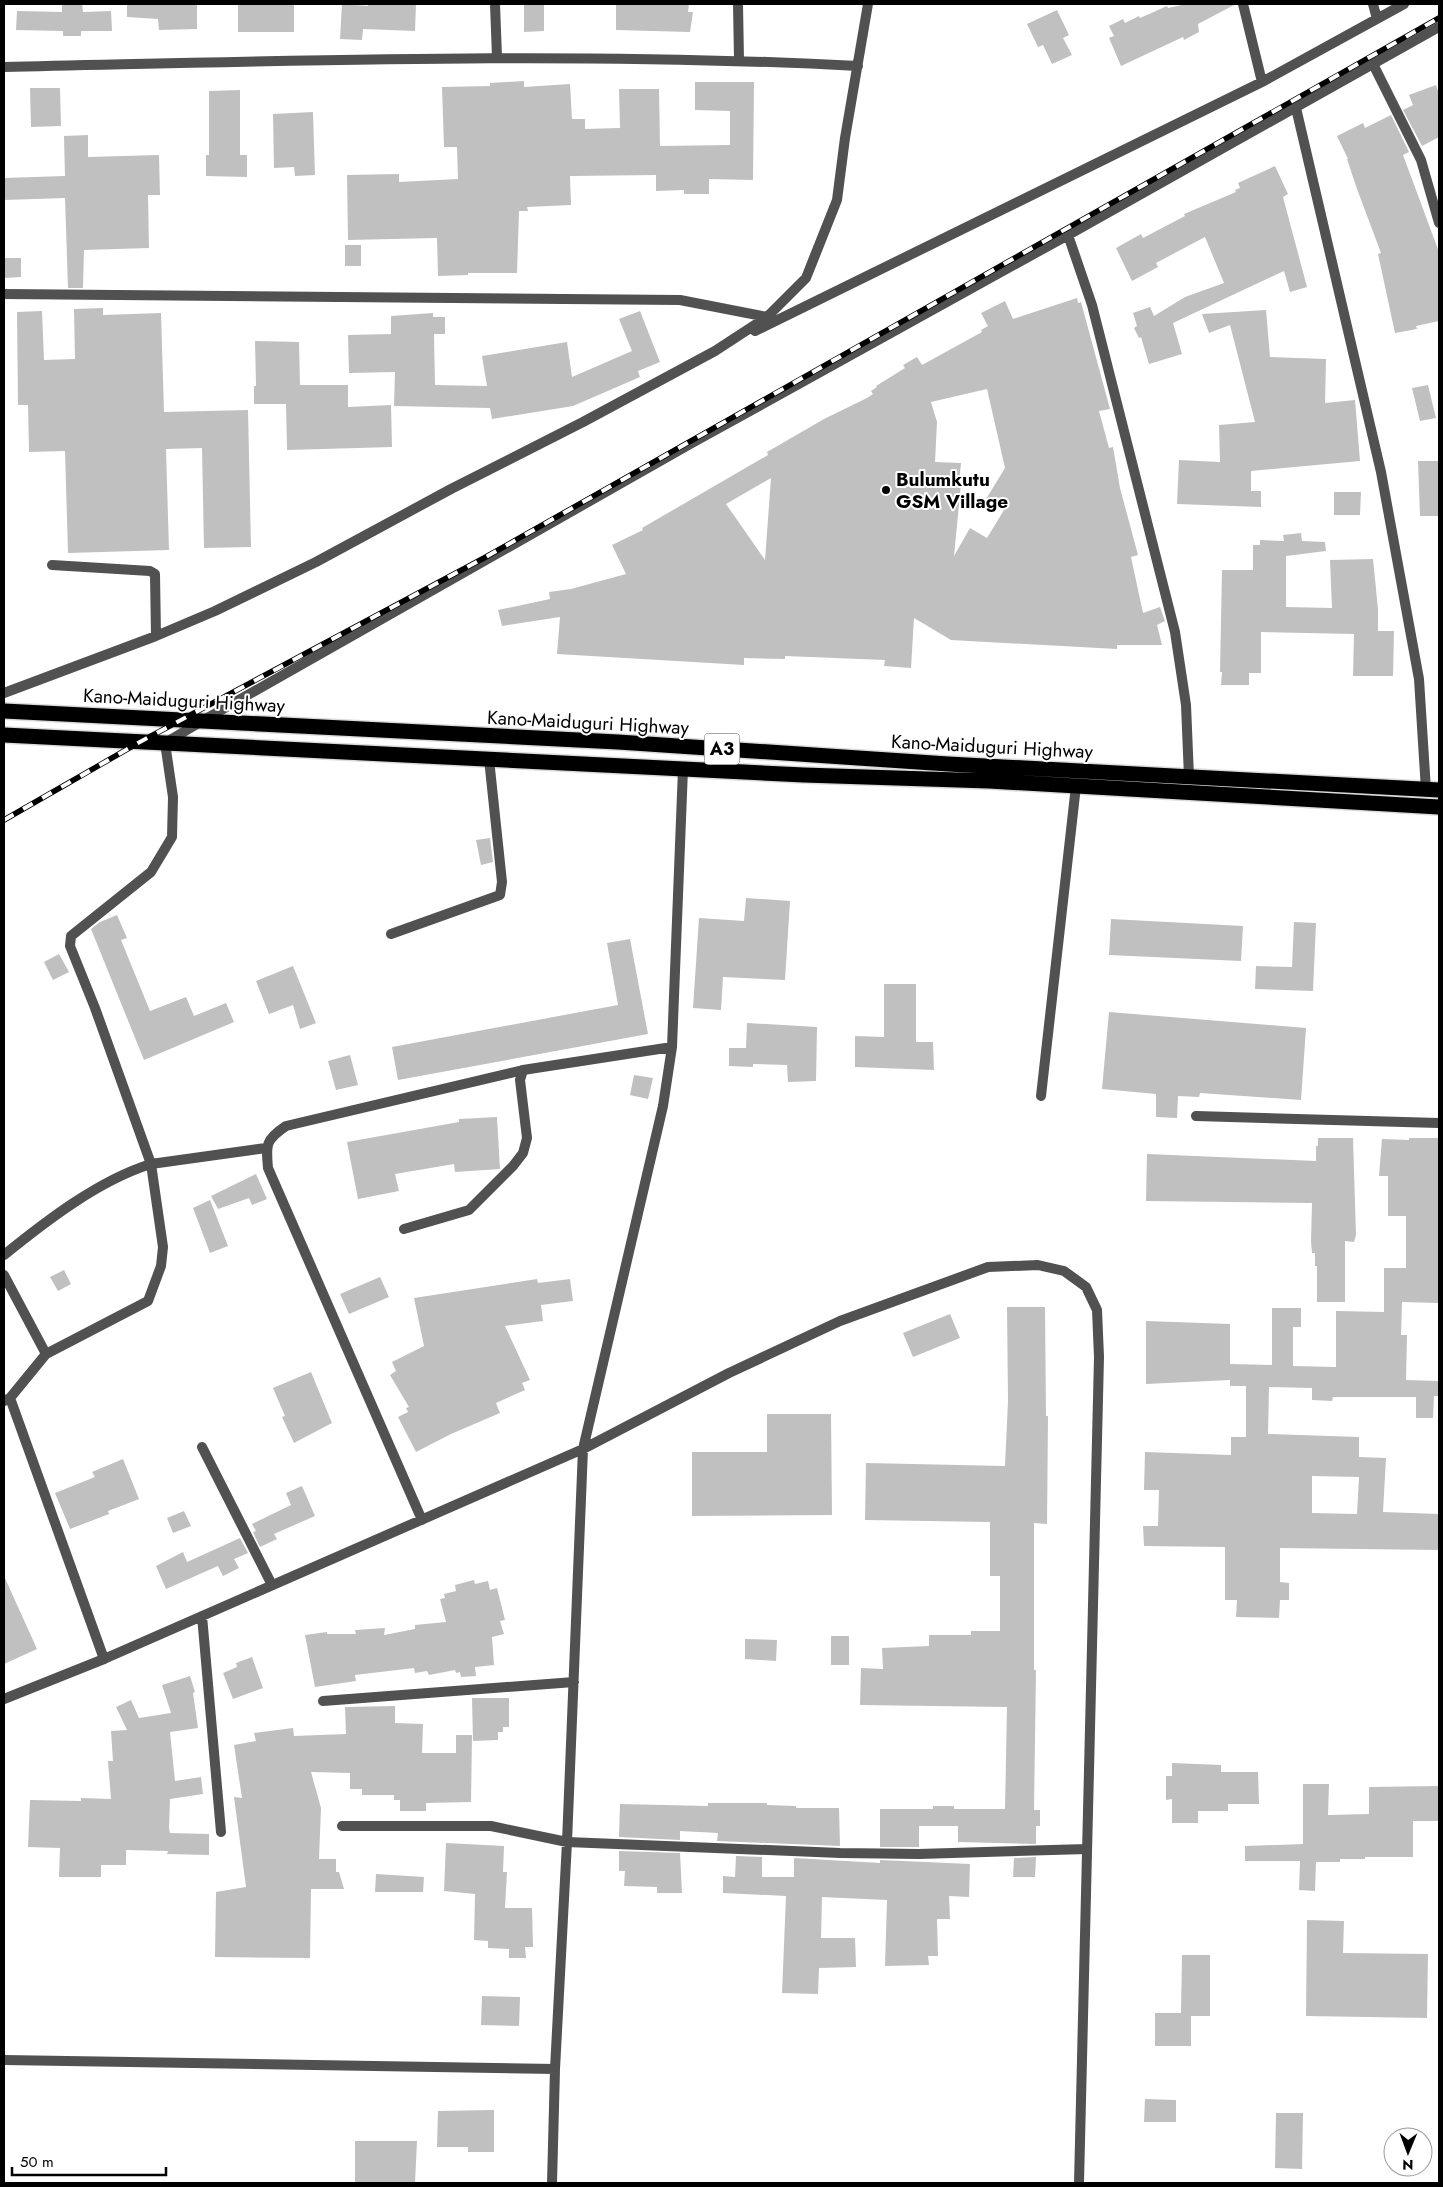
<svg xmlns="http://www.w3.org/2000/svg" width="1443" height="2187" viewBox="0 0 1443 2187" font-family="Jost,sans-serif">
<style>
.building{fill:#c0c0c0;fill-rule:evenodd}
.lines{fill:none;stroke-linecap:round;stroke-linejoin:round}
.highway-casing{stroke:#dbdbdb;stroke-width:18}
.lane{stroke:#515151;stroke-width:10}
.street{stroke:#515151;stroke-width:10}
.highway{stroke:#000;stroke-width:15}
.rail-casing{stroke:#000;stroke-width:5.5}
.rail{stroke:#fff;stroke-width:4;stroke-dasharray:11;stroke-linecap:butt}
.poi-dot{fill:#000;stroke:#fff;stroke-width:2}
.labels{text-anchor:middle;stroke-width:4;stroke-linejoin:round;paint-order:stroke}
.shield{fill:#fff;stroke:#4c4c4c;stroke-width:1}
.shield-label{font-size:18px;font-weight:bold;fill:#000}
.poi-label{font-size:19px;font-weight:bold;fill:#000;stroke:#fff;text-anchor:start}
.street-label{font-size:19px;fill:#000;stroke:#fff}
</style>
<rect width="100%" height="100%" fill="#fff"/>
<path class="building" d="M62,4H82L83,12L111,11L112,31H81V36H63V31L16,30L17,11L62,12Z
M127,4H197V29L159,30L158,19L127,17Z
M238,4H294V32H238Z
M342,4L368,6V4H416L415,31L363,29L362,40L340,39Z
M524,4H544V31L524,32Z
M616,4H689L688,12H693L690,32L616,30Z
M1186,4H1236L1198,24L1199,32L1184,40L1183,37L1121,66L1109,38L1114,36L1109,26L1123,19L1125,23L1139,16L1140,18L1167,6L1168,8Z
M1057,10L1069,35L1063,38L1072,55L1052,64L1043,45L1038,47L1027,24Z
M524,81V87L570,84L572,119H585V129L620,128L619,89H659L660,146L730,145V111L695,110V82H754L753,180L709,179V194H684V190L656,191V175L570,176L571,205L527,207L528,211H519L517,273H468V275L438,276L437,238L348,240L347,175L399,174V182L458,179L457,147H444L442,87L490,86V83Z
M1436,85L1439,94V137L1422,146L1403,110L1413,105L1409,95Z
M30,88H60L61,126L31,127Z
M240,90V155H247V177L206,176V155H209V91Z
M313,112L315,175L295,176L294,167L274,168L273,114Z
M1391,115L1409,152L1403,155L1439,252V321L1416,326L1417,329L1395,333L1378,254L1381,253L1357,189L1347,159H1348L1337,136L1363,123L1365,128Z
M88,135V157L159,155L160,195H148L149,248L84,250L83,288H68L65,198L4,200V178L65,176L64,136Z
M1275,166L1288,194L1283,197L1307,287L1290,292L1284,271L1173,323L1182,354L1149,364L1141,337L1139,338L1134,328L1137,326L1133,313L1150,307L1154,316L1185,297L1224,283L1205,237L1156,263L1158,267L1132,281L1116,248L1141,234L1143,238L1185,216L1184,214L1236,192L1235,190L1240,188L1238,183Z
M345,245H361V266H345Z
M4,258H21V277L4,278Z
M1077,298L1078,303L1081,302L1110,409L1099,411L1109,448L1113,447L1120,488L1138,555L1131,557L1143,613L1160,607L1165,621L1157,625L1162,645H1117V649L951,640L914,618L911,668L884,666L885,660L785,656V659L744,658V665L557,654L560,617L502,626L498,610L550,599L549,592L571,589L626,574L612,545L643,530L642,528L768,455L767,452L824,419L867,398L873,394L871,391L877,387L876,386L905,368L903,365L917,357L922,365L982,332L981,330L988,326L981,313L1005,301L1013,319ZM987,389L1005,468L986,499L1004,510L987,538L970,528L954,556L961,484H959L961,463L935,462L937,422L931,402ZM771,478L765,560L726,504Z
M103,308V315L161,313L164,412L248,410L251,547L204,548L202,448L166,449L169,550L68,553L65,451L29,452L28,405H18L17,312L42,311L44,360L75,359L74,309Z
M1266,310L1270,357L1326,359L1325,403L1355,400L1360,461L1251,471V491H1261V507L1177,504L1179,460L1220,462L1219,425L1255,422L1230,325L1209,333L1202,314Z
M640,311L660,362L638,371L640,377L573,406L492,419L490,408L394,406L395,372L349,373L348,335L391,334V316L433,313V317H445V334H434L435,385L487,386L482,356L567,342L572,377L632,351L619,319Z
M255,341L299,342L300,385H348V407L391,405L392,447L287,450L286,404H254V386H256Z
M1428,385L1436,418L1420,421L1412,388Z
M1418,461H1439V516H1420Z
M1334,492H1361L1360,515H1334Z
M1301,533L1302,541L1325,542L1326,551L1286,556V607L1332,608L1330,560L1373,559L1378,609V631H1394L1393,676H1353L1354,634L1261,632V673H1249V685H1221L1222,672H1220L1222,570H1253V545H1260V540L1284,541L1283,535Z
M490,838L493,862L481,865L476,840Z
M746,898L790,901L785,980L723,977L721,1010L693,1008L699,918L744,921Z
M117,915L127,938L121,940L150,1011L186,997L194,1016L226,1003L234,1022L144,1060L91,929L100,922Z
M1111,919L1243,926L1241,961L1109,955Z
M1294,922L1316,923L1313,991L1255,989L1256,966L1292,967Z
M630,939L648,1034L398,1080L392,1047L618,1005L607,943Z
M59,954L69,972L53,980L44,962Z
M293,966L316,1023L300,1029L293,1005L269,1014L256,981Z
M884,984H916V1042H933L934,1070L855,1067V1036L884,1037Z
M1109,1012L1306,1028L1301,1100L1200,1093L1199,1097L1178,1096L1177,1118L1156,1117V1094L1102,1089Z
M747,1023L817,1027L816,1081L788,1082L787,1065L753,1064V1067L729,1066V1048H746Z
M350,1055L358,1085L336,1090L328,1061Z
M634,1075L653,1078L648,1099L630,1095Z
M497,1117L500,1169L455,1172L454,1164L395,1174L399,1191L358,1199L347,1142L459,1122V1119Z
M1318,1138H1353L1356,1235L1354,1242L1345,1241V1302H1317V1266H1315V1253H1312L1311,1241L1312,1203L1146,1201L1147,1154L1316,1161V1146H1318Z
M1409,1138H1439V1303L1402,1302L1401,1335H1407L1406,1380L1439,1381V1396H1434L1433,1418H1416V1397H1333L1332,1401L1312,1400V1388L1269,1387L1268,1434L1359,1437V1457L1386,1458L1383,1512L1439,1514V1550L1280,1548V1582L1289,1583V1600H1280L1279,1618L1236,1617L1237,1600H1225V1547L1144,1546L1143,1526H1158L1159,1490H1144L1145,1452L1231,1455V1437H1246V1386H1230V1380L1146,1384V1321L1230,1324V1364L1272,1365V1308H1301V1327H1293V1366L1336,1367V1311L1384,1312V1268H1406V1216H1388V1176H1379L1382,1139L1409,1140ZM1312,1476L1359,1477L1357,1514L1312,1513Z
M256,1174L267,1199L252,1205L249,1198L218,1209L211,1196Z
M210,1200L228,1246L210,1253L193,1208Z
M64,1270L71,1284L58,1291L50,1277Z
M380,1277L389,1297L349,1314L340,1294Z
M537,1279L538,1283L570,1279L573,1301L541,1305L543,1321L505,1326L530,1380L522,1383L525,1390L496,1403L500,1413L451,1434L416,1452L398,1417L408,1412L406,1408L409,1407L390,1375L396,1371L392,1362L424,1346L414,1298Z
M1007,1307H1045L1046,1416H1048L1047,1524L1034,1523V1670H1036L1034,1810H1040V1826H1036V1844L958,1842V1826H919V1847H880V1809H933V1806H954V1809H1005L1007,1707L860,1705L861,1668L883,1669L882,1648L929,1646V1635H971V1631H1000V1576H990V1522L865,1520L866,1463L1005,1466L1008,1401Z
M950,1314L960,1338L913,1357L903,1333Z
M311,1372L332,1423L294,1443L282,1417L285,1416L273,1388Z
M767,1414H831L832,1515L692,1516V1452H767Z
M123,1459L139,1499L108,1511L109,1514L70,1529L55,1493L95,1477L92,1472Z
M302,1486L315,1516L274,1534L277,1539L260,1547L253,1532L256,1531L252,1524L291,1505L286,1493Z
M184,1511L191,1526L173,1533L167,1518Z
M240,1538L248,1553L234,1559L239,1568L223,1576L218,1566L166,1589L156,1566L183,1552L187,1562Z
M4,1576L37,1649L4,1664Z
M474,1580L475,1584L488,1581L490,1590L497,1588L505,1620L500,1621L504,1634L492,1637L494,1665L475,1667L476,1676L461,1677L460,1672L456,1673L455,1670L429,1675L427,1671L415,1673L414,1668L355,1675L356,1681L315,1687L305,1635L327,1632V1634H356L355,1630L385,1628L384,1635L415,1629V1625L446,1622L440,1599L445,1598L444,1594L456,1591L455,1585Z
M831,1636H849V1665H831Z
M745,1639L777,1640L776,1661L745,1659Z
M252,1657L263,1688L233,1699L223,1673L237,1667L236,1663Z
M190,1676L195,1692L193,1693L198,1728L170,1732L175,1781L201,1777L203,1794L170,1799L169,1828L170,1833L209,1834V1855L167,1854L168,1851L126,1850V1865H101V1877H59L60,1848L28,1847L30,1800L81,1801V1798L111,1799L108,1761H113L111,1731L127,1730L116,1707L131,1700L139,1718L171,1713L162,1685Z
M472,1698H509V1727H503V1732H498V1740L473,1741Z
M395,1706V1723L423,1724L422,1753H456V1735H472L471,1802L426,1803V1811H400V1800H394V1795H362V1789H350V1773L311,1772L321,1808L319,1859H336V1872H339L344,1889H311L310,1958L215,1957L216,1892L246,1887L234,1797L242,1798L234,1745L256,1741L254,1733L293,1728L294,1736L346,1734L345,1707Z
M1172,1763L1221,1765V1772H1258L1259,1804H1228V1811H1198V1823H1172V1799L1166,1800V1776H1172Z
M1303,1784H1329L1328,1815L1369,1814V1787L1439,1786V1821H1413V1857H1365V1859H1340V1862H1316L1315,1891L1299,1890L1300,1861H1245V1846L1303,1844Z
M708,1803H767V1805L796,1806V1808H839L840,1846L717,1841L718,1833L680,1831V1840L619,1837L620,1804L708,1806Z
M446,1843L504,1846L503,1872H507L505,1908H532L533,1947H525L526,1958H509V1949L488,1948V1941L474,1940L475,1894L444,1891Z
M619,1851L680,1853L682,1893H657V1887L624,1886L625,1871H619Z
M736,1856L762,1857V1877H794V1858L880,1863V1860L970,1864L969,1897L949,1896L950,1919H937L938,1956H928L929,1965L885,1966L887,1900L822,1897L821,1938H855L856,1967L819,1968L818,1994L782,1993L786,1896L723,1893V1876L735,1877Z
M1036,1857L1035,1877H1013L1014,1858Z
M376,1874L424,1877L423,1892H375Z
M1307,1920L1344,1921L1343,1953L1428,1954L1427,2018L1306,2016Z
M1182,1955H1210V2016H1191V2046H1155V2013H1181Z
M482,1996L520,1997L519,2026L481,2025Z
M1145,2099L1176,2100V2122H1144Z
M494,2110V2152H468V2147H437L438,2111Z
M1276,2113H1303L1302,2169L1275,2168Z
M355,2141H417L415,2183H355Z"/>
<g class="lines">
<defs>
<path id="highway" d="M4,711L618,742L948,764L1439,790
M4,735L804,775L989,781L1439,807"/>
</defs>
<use href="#highway" class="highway-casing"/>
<path class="lane" d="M391,934L500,895L502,882L489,759
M1041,1096L1076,786
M404,1229L469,1210L513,1166L523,1153L527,1138L520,1080L523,1070
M4,1275L46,1354
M10,1398L104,1659
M4,1401L10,1398L46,1354L148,1301L161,1266L163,1247L151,1164
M202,1447L272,1585"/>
<path class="street" d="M495,4L497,57
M738,4L739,60
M1243,4L1262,82
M1373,4L1377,19
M1373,64L1421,160L1439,223
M4,67C289,61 574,51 858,66
M1296,108L1381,472L1419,679L1426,790
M1068,235L1092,305L1175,632L1186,705L1189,777
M4,294L680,300L767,317
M755,331L1262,82L1404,4
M52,565L150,571L155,574L156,636
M4,693L156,636L215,611L316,562L451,489L583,422L715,351L767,317L806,278L837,200L845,138L868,4
M1196,1116L1439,1123
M151,1164L95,1008L70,946L71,936L151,872L172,837L173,797L165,743L202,721L692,443L1068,235L1439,27
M4,1255C46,1221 99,1180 151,1164L266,1148
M422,1520L268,1168C266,1145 265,1140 286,1126L523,1070L672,1047
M202,1616L221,1832
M4,1699L104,1659L583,1449L729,1373L840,1321L988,1267L1038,1265L1064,1271L1086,1287L1097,1310L1099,1357L1079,2183
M323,1701L574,1682
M342,1826H491L567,1842L840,1853L919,1854L1087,1849
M4,2060L555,2069
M552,2183L555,2069L567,1842L583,1449L663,1106L672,1047L683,769"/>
<use href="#highway" class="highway"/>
<defs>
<path id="rail" d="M4,820L138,743L484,558L1439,18"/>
</defs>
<use href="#rail" class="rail-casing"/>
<use href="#rail" class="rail"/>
</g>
<circle class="poi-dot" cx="886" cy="490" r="5"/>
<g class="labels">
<rect class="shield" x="704.5" y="733.5" width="35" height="31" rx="4"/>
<g class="shield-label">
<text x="722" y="755">A3</text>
</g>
<g class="poi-label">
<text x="896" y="486">Bulumkutu<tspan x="896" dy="22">GSM Village</tspan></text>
</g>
<g class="street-label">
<text transform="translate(184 700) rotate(3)" y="7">Kano-Maiduguri Highway</text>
<text transform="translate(588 722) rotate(3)" y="7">Kano-Maiduguri Highway</text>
<text transform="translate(992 746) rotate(3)" y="7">Kano-Maiduguri Highway</text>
</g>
</g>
<rect width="1443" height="2187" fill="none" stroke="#000000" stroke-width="10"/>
<g transform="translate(1408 2152) rotate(181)"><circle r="24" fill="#ffffff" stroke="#999999"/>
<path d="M0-4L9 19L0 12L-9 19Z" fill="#000000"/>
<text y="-8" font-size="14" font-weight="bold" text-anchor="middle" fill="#000000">N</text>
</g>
<path d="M12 2167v8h154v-8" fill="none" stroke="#000000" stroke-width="2.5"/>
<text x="20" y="2167" font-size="15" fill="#000000" stroke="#ffffff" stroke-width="4" paint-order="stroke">50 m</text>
</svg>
